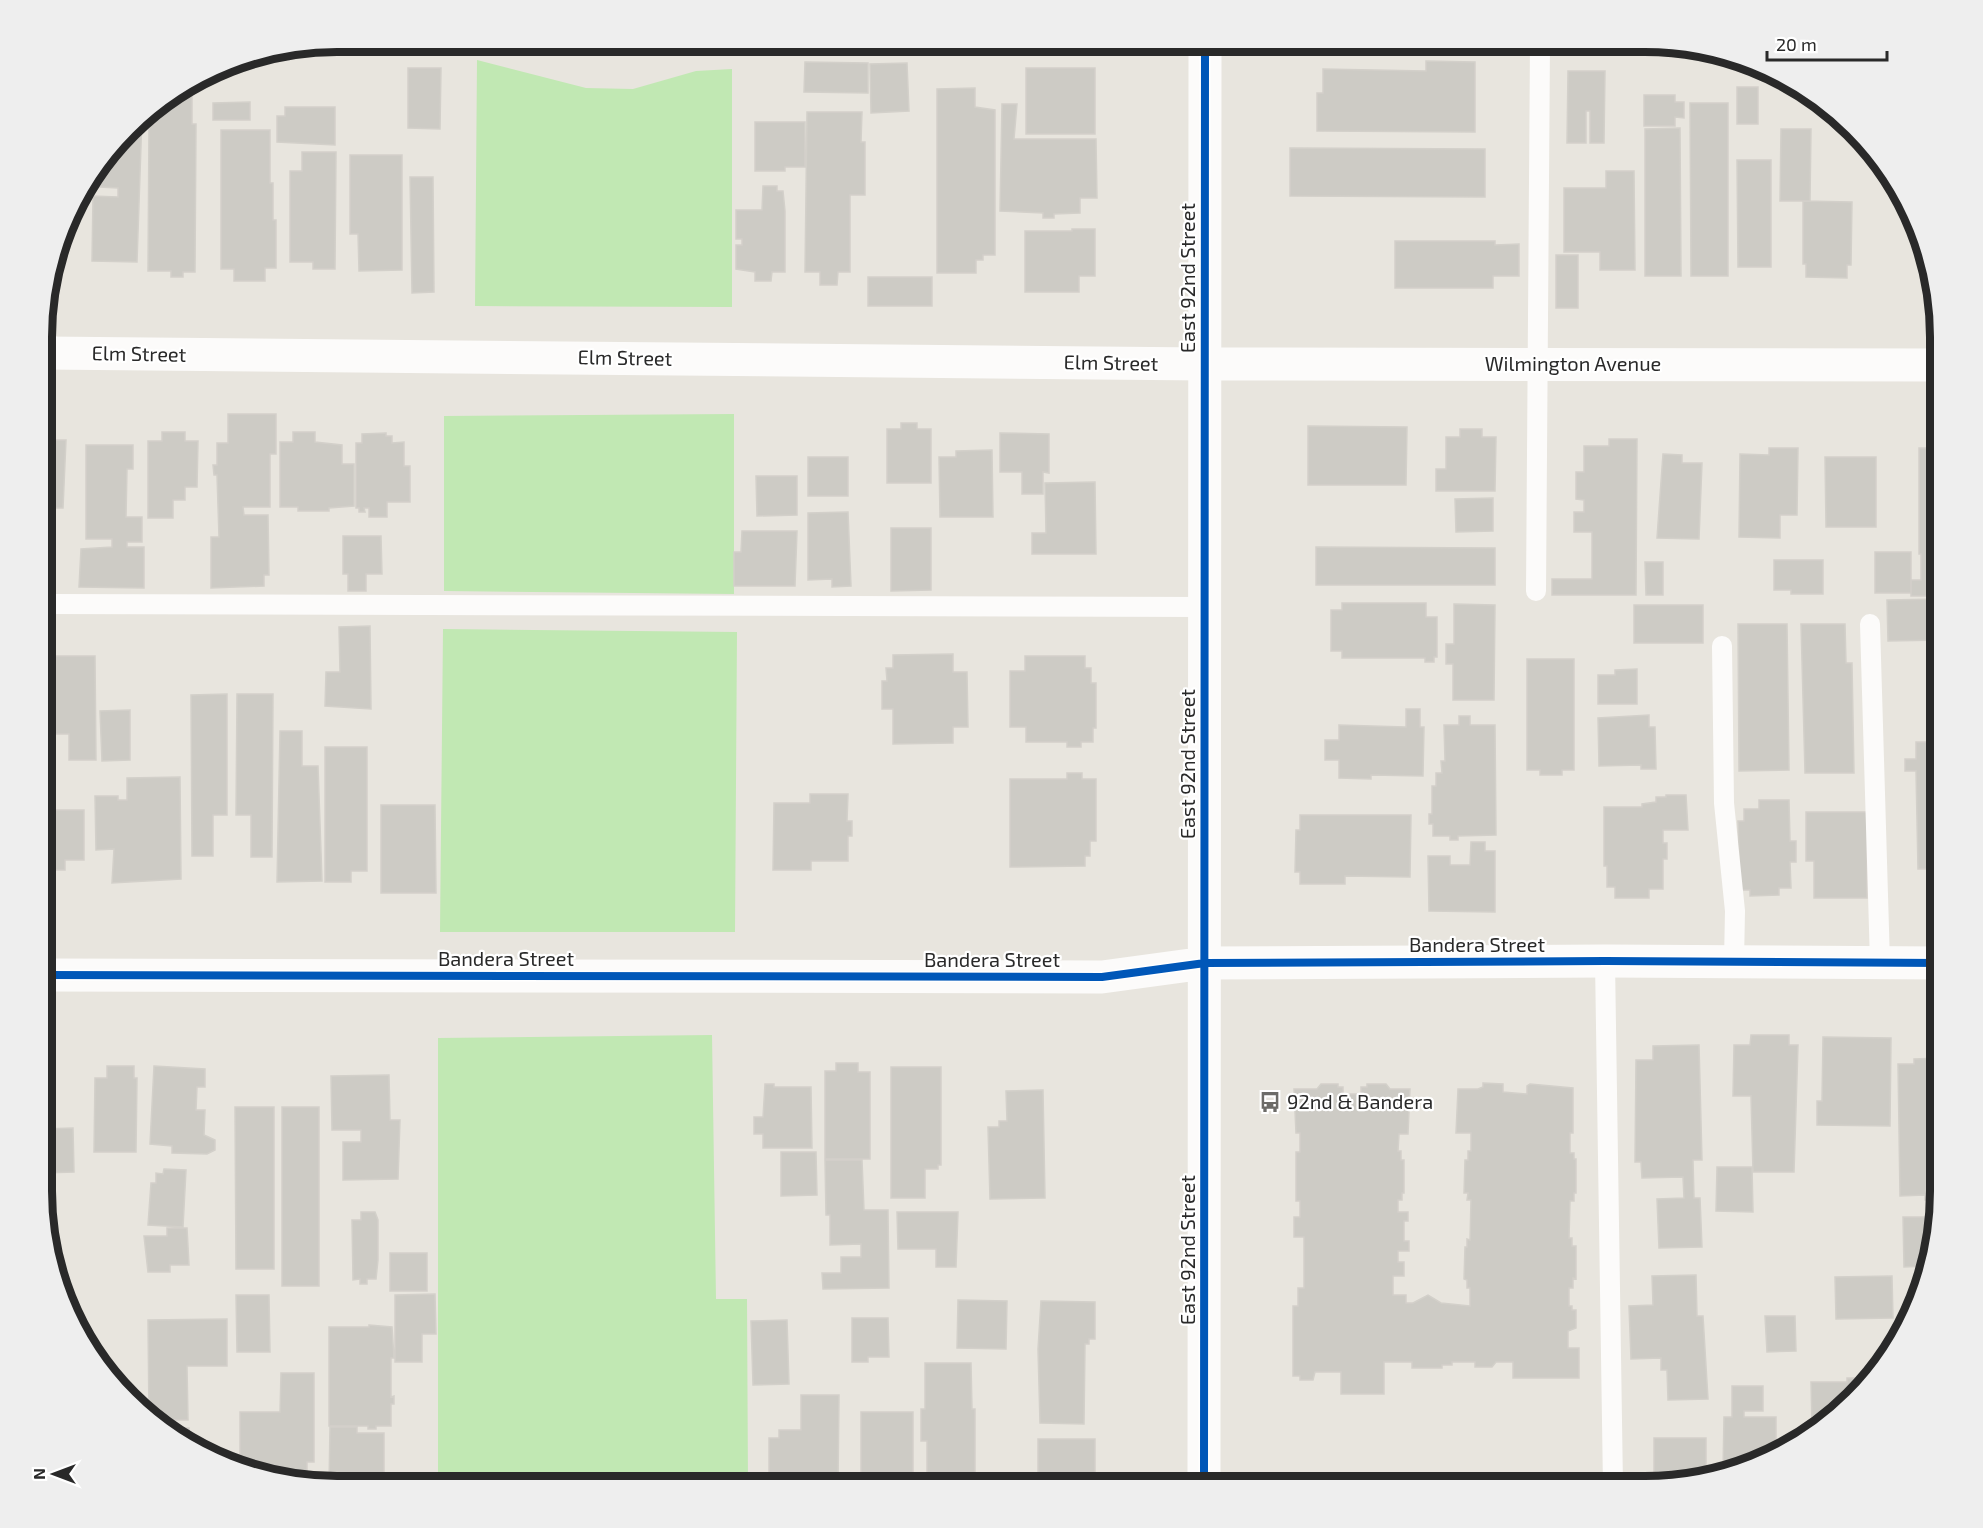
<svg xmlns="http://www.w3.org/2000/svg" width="1983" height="1528" viewBox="0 0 1983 1528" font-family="'Exo 2',sans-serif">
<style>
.green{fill:#c1e8b3}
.building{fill:#cdcbc5;stroke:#d3d0ca;stroke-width:1.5}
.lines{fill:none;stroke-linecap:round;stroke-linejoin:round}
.service{stroke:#fcfbfa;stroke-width:20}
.minor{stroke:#fcfbfa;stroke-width:33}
.tertiary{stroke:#fcfbfa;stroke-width:33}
.cycleway-casing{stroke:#fff;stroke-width:11}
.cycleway{stroke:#0057b8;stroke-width:8}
.labels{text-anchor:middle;stroke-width:4.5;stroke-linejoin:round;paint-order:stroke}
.street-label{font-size:20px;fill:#292929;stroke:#fff}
.poi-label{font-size:20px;fill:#292929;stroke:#fff;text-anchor:start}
.rim{fill:none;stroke:#292929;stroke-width:8}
</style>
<rect width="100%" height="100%" fill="#e8e5de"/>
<path class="green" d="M477,60L586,88L633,89L696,71L732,69V307L475,306Z
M734,414V594L444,591V416Z
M443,629L737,632L735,932H440Z
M712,1035L716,1299H747L748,1486L438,1485V1038Z"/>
<path class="building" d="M1426,61L1475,62V132L1317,131V93H1323V69L1426,71Z
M805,62L868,63V93L804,92Z
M907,63L909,111L871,113L870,64Z
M408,68H441L440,129L408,128Z
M1026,68H1095V134H1026Z
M1568,71H1605L1604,143H1590V111H1586V143H1567Z
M1737,87H1758V124H1737Z
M975,88V107L995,110V255H983V260H976V273H937V89Z
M183,92H192V124H196L195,272H183V277H171V271H148L149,124H155V108Z
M1644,95H1675V102H1684V118L1675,117V126H1644Z
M250,102V120H213V103Z
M1690,103H1728V276H1691Z
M1002,104H1017L1014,139H1096L1097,198H1080V213L1054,214V218H1043V213L1000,211Z
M285,107H335V145L277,142V116H285Z
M807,112H862L861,142H865V195H850V272H838L837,285H820V272H805Z
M142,116L137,262L92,261L93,196L118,197V188L100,187L99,168Z
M755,122H805V167H785V171H755Z
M1680,128L1681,276H1645V129Z
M1781,129H1811L1810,201H1780Z
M221,130H270V183H273V220H276V268H265V281H234V269H221Z
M1290,148L1485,149V197L1290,196Z
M302,152H336L335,269H313V262H290V171H302Z
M350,155H402V270L359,271L358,234H350Z
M1737,160H1771V267H1738Z
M1606,171H1634L1635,270H1600V252H1564V188H1606Z
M410,177H433L434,292L412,293Z
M763,186H777V191H783L785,211V272H772L771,281H755V272L736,269V245H742V239H736V210H762Z
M1803,201L1852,202L1851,265H1847V278L1806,277V264H1803Z
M1072,229H1095V276H1079V292H1025V231H1072Z
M1395,241H1495V245L1519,244V276H1493V288H1395Z
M1556,255H1578V308H1556Z
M868,277H932V306H868Z
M228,414H276V454H270V507H243L244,515H268L269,575H264V586L211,588V537H219L217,475H214L213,465H217V443H228Z
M901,423H917V429H931V483H887V429H901Z
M1308,426L1407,427L1406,485H1308Z
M44,429H50V440H66L63,508H44Z
M1460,429H1482V437H1496L1495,491H1436V469H1446V437H1460Z
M162,432H185V441H198L197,487H185V500H173V518H148V441H162Z
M293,432H315V442L342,445V464H354V506L329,508V511H298V507H280V442H293Z
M386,433V436H392V443L404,442V466H410V502H387V517H369V508H364L365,512H359V508H356V443H362V434Z
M1000,433L1049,434V473L1043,472V494H1022V472H1000Z
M1609,439H1637L1636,595H1552V579H1592V532H1574V512H1584V500L1576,499V472H1584V446H1609Z
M86,445H133V469H127L126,517H142V542H127V547H144V588L79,587L81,549L112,547V539H86Z
M1769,448H1798L1797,515H1780V538L1739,537L1740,454L1769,455Z
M1919,448H1938V484H1941V596H1911V580H1921V554H1919Z
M992,450L993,517H940L939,457H956V451Z
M1663,454L1682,455V463H1702L1699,539L1657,538Z
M808,457H848V496H808Z
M1825,457H1876V527H1826Z
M756,476H797V515L757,516Z
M1095,482L1096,554H1032V533H1046L1045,483Z
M1493,498V531L1456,532L1455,499Z
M848,512L851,586L832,587V579L808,580V513Z
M891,528H931V590L891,591Z
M742,531H797L795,586H734V552H741Z
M343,536H381L382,574H366V591H348V574H343Z
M1316,547L1495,548V585H1316Z
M1875,552H1911V593H1875Z
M1774,560H1823V594H1791V590H1774Z
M1645,562H1663V595H1646Z
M1941,599V640L1888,641L1887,600Z
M1342,603H1426V617H1437V657H1434V662H1425V658H1342V651H1331V610H1342Z
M1454,604L1495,605L1494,700H1453V664H1446V644H1454Z
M1634,605H1703V643H1634Z
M1738,624H1787L1789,770L1739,771Z
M1801,624H1845L1846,663H1852L1854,773H1805Z
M370,626L371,709L325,706L326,672H340L339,627Z
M953,654V672H967L968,727H953V743L893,744V709H882V681H887L886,668H893V655Z
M50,656H95L96,760H69V734H54L53,713H44V691H48L47,683H51Z
M1025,656H1085V668H1091V683H1096V728H1093V742H1081V747H1067V742H1026V727H1010V671H1025Z
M1527,659H1574V770H1562V775H1540V770H1527Z
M1637,669V704H1598V675H1615V670Z
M227,694V815H213V856H192L191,695Z
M237,694H273L272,857H251V815H236Z
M1406,709H1420V727H1424L1423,776L1371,775V779L1339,778V760H1325V740H1339V725L1406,727Z
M130,710V760L102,761L100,711Z
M1649,715V727H1655L1656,769H1641V765L1599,766L1598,718Z
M1459,716H1470V725H1495L1496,835L1458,836V840H1450V836H1433V824H1429V814H1432V786H1436V773H1442L1441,761H1445L1444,725H1459Z
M280,731H302V766H318L322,881L277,882Z
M1916,742H1941V869H1918L1916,771H1905V759H1916Z
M325,747H367V871H351V882H325Z
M1067,773H1082V779H1096V841H1090V856H1085V866L1010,867V779H1067Z
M180,777L181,879L112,883L114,849L96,850L95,796H118V800H127V778Z
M810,794H848L847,821H852V836H848V861H811V870H773L774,803H810Z
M1666,795H1686L1688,830H1663V843H1667V859H1663V889H1649V898H1615V887H1607V866H1604V807H1642V804L1656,802V797H1666Z
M1759,800H1789L1790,841H1796V862H1790L1791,888H1779V895L1750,896V890H1740L1738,821H1744V809H1759Z
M381,805H435L436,893H381Z
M44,810H84V860H65V870H43Z
M1806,812H1867V898H1814V861H1806Z
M1300,815H1411L1410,877L1345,876V884H1300V872H1295L1296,830H1300Z
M1471,842H1485V851H1495V912L1429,911L1428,856H1450V865H1470Z
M1751,1035H1789V1045H1798L1794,1172H1753L1751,1096H1733L1734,1045H1750Z
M1823,1037L1891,1038L1890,1126L1817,1125V1101H1822Z
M1699,1045L1702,1160H1693L1694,1198H1700L1702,1247L1659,1248L1657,1199L1684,1198L1683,1177L1642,1178L1641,1162H1635L1636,1060H1653V1046Z
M1940,1058V1200H1925V1195L1900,1196L1898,1064H1914V1059Z
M836,1063H858V1072H870V1159H825V1071H836Z
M107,1066H134V1078H137L136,1152H94L95,1078H107Z
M154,1066L205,1069V1087H197L196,1110H205L204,1135L215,1140V1150L207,1154L172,1153V1146L150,1144Z
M891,1067H941V1165H938V1169H925V1198H891Z
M389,1075L390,1120H400L398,1179L343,1180V1142H361V1130H332L331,1076Z
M1483,1083L1503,1084V1092L1527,1094V1086L1530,1084L1573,1088V1133H1570V1153H1574V1159H1576V1193H1574V1201H1570L1569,1238H1572V1246H1576V1279L1573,1278V1288H1569V1306H1572V1310H1576V1328L1568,1331V1348H1579V1378H1513V1362H1496L1492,1367H1475V1362H1452V1365H1442V1368H1412V1362H1384V1394H1341V1372H1315L1313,1380H1300V1376H1293V1306H1298V1288H1304V1237H1294V1217H1300V1201H1296V1152H1300V1133H1296L1294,1089H1317L1321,1084H1338V1087H1343V1094H1361V1087H1367V1084H1386L1390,1089H1410L1408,1134H1399L1398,1151H1401V1160H1404V1193H1402V1200H1398V1212H1408V1221H1404V1241H1409V1251H1398V1262H1404V1276H1393V1295H1406V1303H1413L1428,1295L1441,1303L1470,1306V1288H1467V1280L1464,1279L1465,1247H1467V1239L1470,1240L1471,1200H1467L1468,1193H1464L1465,1160H1468V1151H1471V1133H1456L1458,1089H1478L1483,1087Z
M765,1084H774V1087H811L812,1148H763V1134H754V1117H763Z
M1043,1090L1045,1198L990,1199L988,1127H999V1121H1007L1006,1091Z
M235,1107H274V1269H236Z
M282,1107H319V1286H282Z
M73,1128L74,1172L43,1173V1129Z
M781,1152H816L817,1195L781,1196Z
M825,1160H862L864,1210H888L889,1288L823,1289L822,1273H841V1257H861V1244L830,1245V1215H826Z
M1717,1167H1752L1753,1212L1716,1211Z
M164,1169L186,1170L183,1227L148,1225L151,1183H156V1173L163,1174Z
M361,1212H375L378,1220V1260L376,1279H367V1284H360V1279L353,1280L352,1220H361Z
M897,1212H958L956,1267H936V1249H898Z
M1903,1217H1936V1229L1927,1266L1904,1267Z
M167,1228H187L189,1265H170V1272H148L144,1236H167Z
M390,1253H427V1291H390Z
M1696,1275L1697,1316H1703L1708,1399L1668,1400L1667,1370H1661V1358L1631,1359L1629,1306L1653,1305L1652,1276Z
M1892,1276L1893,1318L1836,1319L1835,1277Z
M435,1294L436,1334H422V1362H395V1295Z
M236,1295H269L270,1352H237Z
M958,1300L1007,1301L1006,1349L957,1348Z
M1041,1301L1095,1302V1339H1089V1344H1085L1084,1424L1040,1423L1038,1349Z
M1901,1314H1912L1902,1331Z
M1765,1316H1795L1796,1351L1767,1352Z
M852,1318H888L889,1357H868V1362H852Z
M227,1319V1366H187L188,1420H155L149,1417L148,1320Z
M787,1320L789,1384L753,1385L751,1321Z
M369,1325L392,1327L394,1358H391V1397L394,1396V1404H391V1426H376V1429H368V1426H329V1327H369Z
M925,1363H971L972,1409H975V1486H927V1441H921V1409H925Z
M281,1373H314V1462H307V1474L303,1476H278L240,1467V1412H280Z
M1847,1378H1862V1390L1812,1426L1811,1382H1847Z
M1732,1386H1763V1411H1744V1417H1776V1451L1759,1463L1723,1471L1724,1417H1732Z
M801,1395H839L838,1486H769V1438H779V1430H801Z
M861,1412H913V1486H861Z
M330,1427H357V1433H384V1485H329Z
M168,1428H189L190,1442Z
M1654,1438H1706V1474L1654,1484Z
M1038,1439H1095V1486H1038Z"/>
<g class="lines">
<path class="service" d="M1540,45L1679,46
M1536,591L1540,43
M44,604L1205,607
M1870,624L1880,963
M1722,646L1724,803L1735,911L1734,961
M1605,961L1613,1486"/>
<path class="minor" d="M44,353L1205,364L1941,365
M1205,963L1605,961L1941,963"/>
<path class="tertiary" d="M43,975L1102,977L1205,963
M1204,1486L1205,42"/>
<defs>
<path id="cycleway" d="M43,975L1102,977L1205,963L1605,961L1941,963
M1204,1486L1205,42"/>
</defs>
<use href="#cycleway" class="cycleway-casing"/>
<use href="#cycleway" class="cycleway"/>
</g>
<defs>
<symbol id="bus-bare" viewBox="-9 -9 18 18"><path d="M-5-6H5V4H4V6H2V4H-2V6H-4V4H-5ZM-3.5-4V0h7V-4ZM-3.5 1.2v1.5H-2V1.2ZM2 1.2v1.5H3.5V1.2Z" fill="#6c6b68" stroke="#fff" stroke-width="2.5" paint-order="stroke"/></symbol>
</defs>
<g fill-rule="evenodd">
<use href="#bus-bare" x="1255" y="1087" width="30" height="30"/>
</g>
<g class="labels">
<g class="street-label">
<text transform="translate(1188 278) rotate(-90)" y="7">East 92nd Street</text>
<text transform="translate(139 354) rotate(1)" y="7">Elm Street</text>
<text transform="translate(625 358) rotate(1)" y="7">Elm Street</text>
<text transform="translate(1111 363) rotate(1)" y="7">Elm Street</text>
<text x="1573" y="371">Wilmington Avenue</text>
<text transform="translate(1188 764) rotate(-90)" y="7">East 92nd Street</text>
<text x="1477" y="952">Bandera Street</text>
<text x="506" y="966">Bandera Street</text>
<text x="992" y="967">Bandera Street</text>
<text transform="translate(1188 1250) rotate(-90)" y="7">East 92nd Street</text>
</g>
<g class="poi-label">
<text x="1287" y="1109">92nd &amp; Bandera</text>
</g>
</g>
<path d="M0 0H1983V1528H0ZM337 52H1645A285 285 0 0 1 1930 337V1191A285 285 0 0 1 1645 1476H337A285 285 0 0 1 52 1191V337A285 285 0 0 1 337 52Z" fill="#eee" fill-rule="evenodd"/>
<path class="rim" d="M337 52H1645A285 285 0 0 1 1930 337V1191A285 285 0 0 1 1645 1476H337A285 285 0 0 1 52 1191V337A285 285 0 0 1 337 52Z"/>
<g transform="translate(54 1474) rotate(270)" stroke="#ffffff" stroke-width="4.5" paint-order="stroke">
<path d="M0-4.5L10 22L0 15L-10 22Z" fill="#292929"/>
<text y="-9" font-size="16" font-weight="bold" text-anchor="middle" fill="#292929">N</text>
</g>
<path d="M1767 51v9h120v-9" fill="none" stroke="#292929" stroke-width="3"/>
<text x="1776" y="51" font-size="18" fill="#292929" stroke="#ffffff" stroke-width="4.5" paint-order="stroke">20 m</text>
</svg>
